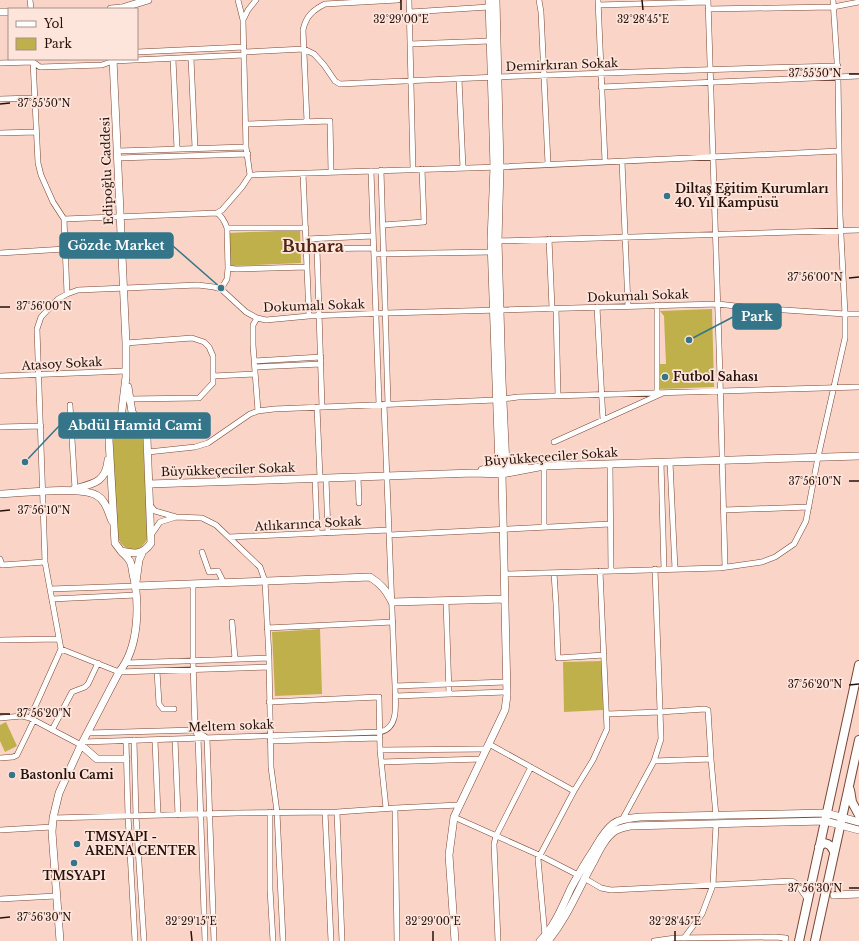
<svg xmlns="http://www.w3.org/2000/svg" width="859" height="941" viewBox="0 0 859 941" font-family="'Libre Baskerville',serif">
<style>
.green{fill:#bfb04b}
.lines{fill:none;stroke-linecap:round;stroke-linejoin:round}
.street-casing{stroke:#794735;stroke-width:6}
.secondary-casing{stroke:#794735;stroke-width:8}
.primary-casing{stroke:#794735;stroke-width:10}
.street{stroke:#fff;stroke-width:5}
.secondary{stroke:#fff;stroke-width:7}
.primary{stroke:#fff;stroke-width:8}
.ticks{fill:none;stroke:#27120b;stroke-width:1.5}
.poi-dot{fill:#357589;stroke:#fde5dc;stroke-width:1.5}
.labels{text-anchor:middle;stroke-width:3.5;stroke-linejoin:round;paint-order:stroke}
.street-label{font-size:12px;fill:#27120b;stroke:#fde5dc}
.poi-label{font-size:12px;font-weight:bold;fill:#27120b;stroke:#fde5dc;text-anchor:start}
.district-label{font-size:16px;font-weight:bold;fill:#512311;stroke:#fde5dc}
.ticks-label{font-size:10px;text-anchor:middle;fill:#27120b;stroke:#fde5dc;stroke-width:3.5;stroke-linejoin:round;paint-order:stroke}
.leader{fill:none;stroke:#357589;stroke-width:1.5}
.callout-dot{fill:#357589;stroke:#fde5dc;stroke-width:1.5}
.callout{fill:#357589;stroke:#357589;stroke-width:1.5}
.callout-label{font-size:13px;text-anchor:middle;font-weight:bold;fill:#fff}
</style>
<rect width="100%" height="100%" fill="#f9d4c7"/>
<path class="green" d="M300,230L301,263L230,266L229,233Z
M712,309L714,387L659,389L658,364H666L664,316L660,311Z
M126,425C135,427 142,429 143,440L148,538C139,555 125,553 117,537L113,440L117,431Z
M320,629L322,694L275,696L272,632Z
M602,661L603,710L564,712L563,662Z
M6,722L17,746L5,752L0,741V725Z"/>
<g class="lines">
<defs>
<path id="street" d="M30,0L31,9
M238,0L243,20
M409,0L413,169
M539,0L541,12L548,164
M598,0L605,162
M708,0L720,377L725,567
M598,5L708,2
M708,9L833,7L859,2
M410,12L489,7
M410,44L490,41
M137,52L244,47
M244,52L304,49L314,54L324,65L335,81L340,84C506,76 672,70 838,66
M191,58L195,148
M173,59L177,149
M33,61L38,163L41,175L53,202L64,219L67,294
M0,63L33,62L40,67L102,65L113,61L244,55
M459,79L463,168
M601,87L859,76
M0,99L34,98
M307,122L303,30C306,16 313,10 325,4L398,0
M247,124L330,121L331,172
M0,133L36,132
M118,151L246,147
M118,158L248,154
M622,161L628,306
M381,170L388,404
M371,171L379,404
M303,173L309,316
M250,175L500,167L839,151
M217,213C223,217 225,222 227,228H306
M64,219L217,213L222,210L242,187L250,175L246,147L243,20L248,10L256,0
M383,225L424,222L422,169
M306,239L373,236
M549,239L552,308
M496,241L859,230
M307,249L374,248
M317,249L322,407
M0,253L65,249
M374,254L492,252
M228,268L236,269L307,267
M221,289L227,279L228,268L227,228
M597,307L603,420
M556,308L558,396
M257,318L253,325V345L258,411
M126,343L192,338L204,342L209,347L213,356V383L199,398L130,399
M254,361L321,357
M255,367L321,364
M0,376L126,371
M213,376L255,374
M657,392V305
M70,405L75,489
M317,407L320,478
M0,427L41,426
M554,442L663,393
M148,452L195,447L208,443L250,414L258,411L274,409L496,400L518,397L859,387
M661,462L664,569
M670,462L675,569
M610,464L611,571
M544,466V527
M358,477L359,503
M315,478L317,533
M326,478L328,533
M150,505L155,511L176,517L160,522L151,535
M724,510L809,507
M176,517L202,518L216,525L260,567L265,581L269,658L271,767L277,812L283,941
M389,535L610,524
M229,537L389,530
M202,552L209,572L218,571L224,583
M0,559L2,565L45,562
M554,573L556,604L558,658L604,655
M504,574L720,568L762,562L775,557L794,544L806,521L818,457L845,338V314L840,215L838,77L833,0
M193,584V660L195,730L207,738L214,941
M50,589L136,586
M52,599L136,595
M446,601L449,694
M232,622L235,659
M267,628L393,622
M0,640L59,639
M61,649L45,562L37,329L41,317L58,299L67,294L78,290L198,285L214,287L221,289L246,312L257,318L266,320L309,316L386,313L718,304L753,308L845,314H859
M126,663L269,658
M157,671L159,704L163,709H174
M395,686L506,682
M395,696L506,692
M269,702L379,697L380,750L386,808
M607,714L660,712L705,709L708,710L711,759L654,761
M0,718L22,716L30,718
M52,730L72,692L85,687L88,684L98,663
M88,733L195,730L198,737L205,941
M175,739L178,815
M134,740L136,816L144,941
M155,740L158,815
M126,741L128,816L135,941
M270,741L380,738
M83,742L380,732C400,728 395,702 395,686L384,404
M489,744L574,791
M81,745L30,718L61,649L119,672L269,667
M380,750L487,749
M0,758L13,757L17,755L34,720
M711,759L716,816
M381,762L482,759
M395,808L397,941
M270,812V889L273,941
M325,812L331,941
M337,812L342,941
M454,817L539,855L578,875
M53,818L237,813L337,812L395,808L459,805
M622,820L654,761L661,739L655,569
M0,830L52,827
M584,878L601,888L611,890L792,881L797,884L808,900
M0,899L56,896
M545,936L538,859L574,791L593,760L607,729L600,571
M684,938L702,914L713,885L716,824
M498,941L494,844L496,836L531,767
M654,941L675,938L775,937L786,938L785,941"/>
<path id="secondary" d="M496,0L500,167L498,241L502,380L506,466L502,474
M111,9L122,8L148,0
M0,12H9
M113,59L126,343V377L121,418L114,426
M128,387L132,412L140,424
M127,421C140,421 142,427 147,438L151,543C143,555 134,554 121,551L115,543L109,440L110,431L119,423Z
M482,470L499,466H525
M149,484L474,473L502,474L544,466L859,456
M74,489C92,484 106,483 108,460
M0,494C21,493 79,486 96,495C106,500 108,512 112,521
M136,582L139,560L143,551
M136,586L370,577C381,584 386,590 392,602L505,599
M81,745L97,759H126
M834,895L859,894
M60,941L52,832L53,818L59,793L81,745L119,672C139,648 140,604 133,574C132,570 132,563 129,560C127,556 123,554 121,551
M455,941L449,855L454,817L505,710L507,695L502,474L499,466L491,241L494,167L489,0
M540,941C555,926 562,907 571,888C578,875 585,863 593,851C599,841 604,831 613,824C621,818 631,818 640,817L826,813L859,822
M548,941C568,917 579,887 594,861C599,851 605,838 615,831C620,828 625,827 630,826L825,821L859,830"/>
<path id="primary" d="M850,790L852,802L859,815
M819,847L824,843C830,844 832,847 834,852
M799,941L859,665
M815,941L859,740"/>
</defs>
<use href="#street" class="street-casing"/>
<use href="#secondary" class="secondary-casing"/>
<use href="#primary" class="primary-casing"/>
<use href="#street" class="street"/>
<use href="#secondary" class="secondary"/>
<use href="#primary" class="primary"/>
</g>
<path class="ticks" d="M401,0V10M642,0L643,10M849,74H859M0,104L10,103M849,278L859,277M0,307H10M849,481H859M0,511L10,510M849,685L859,684M0,714H10M849,888H859M0,918L10,917M191,931L192,941M433,931V941M675,931V941"/>
<g class="poi-dot">
<circle cx="667" cy="196" r="4"/>
<circle cx="665" cy="377" r="4"/>
<circle cx="12" cy="775" r="4"/>
<circle cx="77" cy="844" r="4"/>
<circle cx="74" cy="863" r="4"/>
</g>
<g class="labels">
<g class="street-label">
<text transform="translate(562 65) rotate(-2)" y="4">Demirkıran Sokak</text>
<text transform="translate(107 171) rotate(-92)" y="4">Edipoğlu Caddesi</text>
<text transform="translate(638 296) rotate(-2)" y="4">Dokumalı Sokak</text>
<text transform="translate(314 306) rotate(-2)" y="4">Dokumalı Sokak</text>
<text transform="translate(62 364) rotate(-3)" y="4">Atasoy Sokak</text>
<text transform="translate(551 457) rotate(-4)" y="4">Büyükkeçeciler Sokak</text>
<text transform="translate(228 470) rotate(-2)" y="4">Büyükkeçeciler Sokak</text>
<text transform="translate(308 524) rotate(-3)" y="4">Atlıkarınca Sokak</text>
<text transform="translate(231 726) rotate(-2)" y="4">Meltem sokak</text>
</g>
<g class="poi-label">
<text x="675" y="193">Diltaş Eğitim Kurumları<tspan x="675" dy="14">40. Yıl Kampüsü</tspan></text>
<text x="673" y="381">Futbol Sahası</text>
<text x="20" y="779">Bastonlu Cami</text>
<text x="85" y="841">TMSYAPI -<tspan x="85" dy="14">ARENA CENTER</tspan></text>
<text x="74" y="880" text-anchor="middle">TMSYAPI</text>
</g>
<g class="district-label">
<text x="313" y="252">Buhara</text>
</g>
</g>
<g class="ticks-label">
<text x="401" y="23">32°29'00"E</text>
<text x="643" y="23">32°28'45"E</text>
<text x="815" y="77">37°55'50"N</text>
<text x="44" y="107">37°55'50"N</text>
<text x="815" y="281">37°56'00"N</text>
<text x="44" y="310">37°56'00"N</text>
<text x="815" y="485">37°56'10"N</text>
<text x="44" y="514">37°56'10"N</text>
<text x="815" y="688">37°56'20"N</text>
<text x="44" y="717">37°56'20"N</text>
<text x="815" y="892">37°56'30"N</text>
<text x="44" y="921">37°56'30"N</text>
<text x="191" y="925">32°29'15"E</text>
<text x="433" y="925">32°29'00"E</text>
<text x="675" y="925">32°28'45"E</text>
</g>
<path class="leader" d="M221 288L173 246M689 340L733 317M25 462L59 426"/>
<g class="callout-dot">
<circle cx="221" cy="288" r="4"/>
<circle cx="689" cy="340" r="4"/>
<circle cx="25" cy="462" r="4"/>
</g>
<g class="callout">
<rect x="60" y="233" width="113" height="25" rx="4"/>
<rect x="733" y="304" width="48" height="25" rx="4"/>
<rect x="59" y="413" width="151" height="25" rx="4"/>
</g>
<g class="callout-label">
<text x="116" y="250">Gözde Market</text>
<text x="757" y="321">Park</text>
<text x="135" y="430">Abdül Hamid Cami</text>
</g>
<rect x="8" y="8" width="130" height="52" fill="#fde5dc" stroke="#a79188"/>
<rect x="16" y="21" width="20" height="6" fill="#ffffff" stroke="#a79188"/>
<text x="44" y="28" font-size="12" fill="#27120b">Yol</text>
<rect x="16" y="38" width="20" height="12" fill="#bfb04b" stroke="#a79188"/>
<text x="44" y="48" font-size="12" fill="#27120b">Park</text>
</svg>
